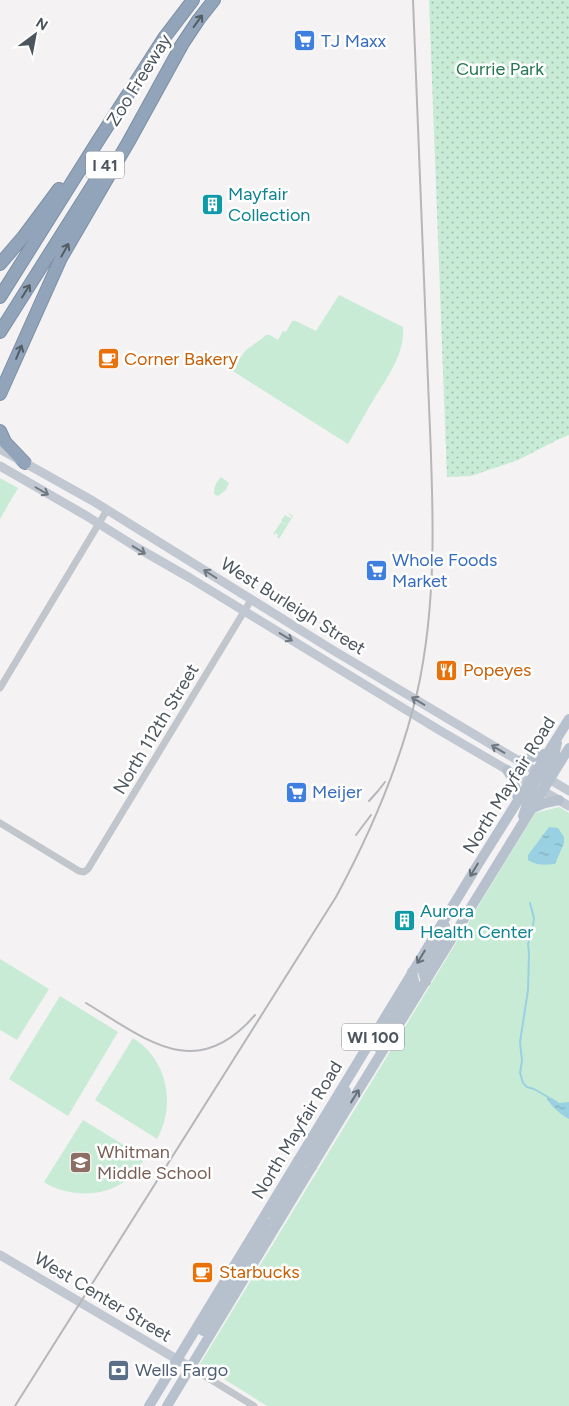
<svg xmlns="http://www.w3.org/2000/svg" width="569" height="1406" viewBox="0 0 569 1406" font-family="Figtree,sans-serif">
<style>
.grass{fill:#c8ebd6}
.park{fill:url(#park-dots)}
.water{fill:url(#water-ripples)}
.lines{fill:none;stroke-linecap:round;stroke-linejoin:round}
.stream{stroke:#9ad1e2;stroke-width:2}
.highway-casing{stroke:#7c8fa6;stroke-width:14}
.street{stroke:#c0c6cc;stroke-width:7}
.secondary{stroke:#c1c8d1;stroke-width:9}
.primary{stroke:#b6c1cd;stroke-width:10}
.highway{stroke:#91a4ba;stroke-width:12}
.rail{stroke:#b5b7bb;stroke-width:2}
.oneway{stroke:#535d66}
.oneway2{stroke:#6f7880}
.oneway3{stroke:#667079}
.labels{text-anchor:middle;stroke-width:5;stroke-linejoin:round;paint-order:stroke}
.shield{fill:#fff;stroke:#82888e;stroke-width:1}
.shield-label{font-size:16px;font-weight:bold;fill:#4c555d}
.shop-label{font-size:18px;fill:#366cbe;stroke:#fff;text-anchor:start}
.park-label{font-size:18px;fill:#247750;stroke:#fff}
.street-label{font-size:18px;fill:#4c555d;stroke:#fff}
.culture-label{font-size:18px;fill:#0d838f;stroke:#fff;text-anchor:start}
.food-label{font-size:18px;fill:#c56008;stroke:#fff;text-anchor:start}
.education-label{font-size:18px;fill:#785e54;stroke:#fff;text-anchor:start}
.service-label{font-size:18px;fill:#4e5e75;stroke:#fff;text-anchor:start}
</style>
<defs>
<pattern id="park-dots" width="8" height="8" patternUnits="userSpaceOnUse" patternTransform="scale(1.25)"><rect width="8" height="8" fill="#c8ebd6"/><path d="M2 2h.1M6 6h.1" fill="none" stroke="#a5c1b1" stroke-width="1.8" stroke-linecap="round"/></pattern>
<pattern id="water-ripples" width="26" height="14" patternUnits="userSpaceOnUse" patternTransform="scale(1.25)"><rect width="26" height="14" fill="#9ad1e2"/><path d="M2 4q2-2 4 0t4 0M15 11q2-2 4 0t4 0" fill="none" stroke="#80acba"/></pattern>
</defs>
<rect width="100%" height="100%" fill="#f4f2f2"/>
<path class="grass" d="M339,295L403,327C405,356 385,380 371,404C363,417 356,431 348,444L231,370L246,350L260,340L266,335H270L278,340L283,331L286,332L292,321H296L316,331Z
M221,477L229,483L226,490L218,496L214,494C214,487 216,482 221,477Z
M0,478L18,488L0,519Z
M287,512L293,516L279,539L277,537L278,535L275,533L274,535L273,534L281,522L287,525L281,521L285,515L290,518L292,517Z
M559,807L569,813V1406H267L200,1364L535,813Z
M0,959L49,989L17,1040L0,1030Z
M60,996L118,1032L68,1116L9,1079Z
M133,1038C168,1060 176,1105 157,1139L95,1100Z
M83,1120L145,1158C140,1166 133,1175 125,1181C103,1198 67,1197 44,1182Z"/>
<path class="park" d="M429,0H569V435L557,440L518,460L471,476L447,477Z"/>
<path class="water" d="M549,827L558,828L564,837V843L555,864C545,865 537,866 528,860V855Z
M548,1097L552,1098L559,1103L569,1102V1119C561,1115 552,1107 547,1099Z"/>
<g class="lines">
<path class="stream" d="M530,903L534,918L533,927L528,944L529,953L528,990L520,1042L522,1061L520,1073L523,1083L527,1087L534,1089L548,1097"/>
<defs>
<path id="highway" d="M179,49L199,19L214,0
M0,264L24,236L59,189
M0,297L96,144L164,38L193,0
M0,332L103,169
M0,394L61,258L129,141L183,43
M0,431L5,442L25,463"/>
</defs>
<use href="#highway" class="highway-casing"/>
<path class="street" d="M0,688L107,510
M0,823L79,871L84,872L88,869L251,600
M190,1367L254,1406"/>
<path class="secondary" d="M0,449L93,501L331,649L569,791
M0,466L85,515L136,547L190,578L439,730L569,806
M0,1255L190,1367"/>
<path class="primary" d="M519,761L547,753
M507,770L513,779L518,799
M543,780L554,756L557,743
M531,809L545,803L559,800
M523,816L535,780
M426,982L423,972L434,953L443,934L445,926
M379,1048L386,1031L413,987L414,981L412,972
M312,1167L309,1162L311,1153L338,1109L346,1091
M274,1220L284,1198L299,1173L301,1164L298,1160
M203,1331L257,1243L266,1223
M149,1406L477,866L569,719
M167,1406L337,1125L569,748"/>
<use href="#highway" class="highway"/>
<path class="rail" d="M369,801L378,791L385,782
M356,835L371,815
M86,1003C146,1039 196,1084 255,1015
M15,1406L336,897C371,832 400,765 417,693C440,591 432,485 428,381C423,254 418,127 413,0"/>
</g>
<defs><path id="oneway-shaft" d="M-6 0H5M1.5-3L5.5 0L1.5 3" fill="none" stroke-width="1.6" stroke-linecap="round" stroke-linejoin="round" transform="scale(1.25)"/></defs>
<g class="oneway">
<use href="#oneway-shaft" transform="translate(198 21) rotate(-54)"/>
<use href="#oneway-shaft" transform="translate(65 250) rotate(-61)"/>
<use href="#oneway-shaft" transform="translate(26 291) rotate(-58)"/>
<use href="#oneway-shaft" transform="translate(19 352) rotate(-67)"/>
</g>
<g class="oneway2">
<use href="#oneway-shaft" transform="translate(42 491) rotate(30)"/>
<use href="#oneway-shaft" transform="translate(139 550) rotate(31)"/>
<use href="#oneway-shaft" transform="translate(210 574) rotate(-148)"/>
<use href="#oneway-shaft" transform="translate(286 637) rotate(31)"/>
<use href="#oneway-shaft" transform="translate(418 701) rotate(-149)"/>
<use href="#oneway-shaft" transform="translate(498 749) rotate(-149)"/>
</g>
<g class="oneway3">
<use href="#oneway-shaft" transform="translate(474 870) rotate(121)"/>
<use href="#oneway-shaft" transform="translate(421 957) rotate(121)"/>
<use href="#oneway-shaft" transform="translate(355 1096) rotate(-58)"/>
</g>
<defs>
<symbol id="supermarket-square" viewBox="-11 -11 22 22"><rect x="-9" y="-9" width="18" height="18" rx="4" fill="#3f7fe0" stroke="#fff"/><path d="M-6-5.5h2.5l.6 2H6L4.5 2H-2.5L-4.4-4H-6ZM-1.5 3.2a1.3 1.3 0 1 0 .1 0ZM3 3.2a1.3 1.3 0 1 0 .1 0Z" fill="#fff"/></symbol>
<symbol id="building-square" viewBox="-11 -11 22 22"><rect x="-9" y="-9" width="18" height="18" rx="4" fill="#0f9aa8" stroke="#fff"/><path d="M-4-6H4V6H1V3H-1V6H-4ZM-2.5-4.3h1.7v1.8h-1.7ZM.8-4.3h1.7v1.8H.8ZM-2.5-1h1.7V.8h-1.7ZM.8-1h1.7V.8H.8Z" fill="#fff"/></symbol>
<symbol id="cafe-square" viewBox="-11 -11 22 22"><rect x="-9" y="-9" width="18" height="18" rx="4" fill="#e8710a" stroke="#fff"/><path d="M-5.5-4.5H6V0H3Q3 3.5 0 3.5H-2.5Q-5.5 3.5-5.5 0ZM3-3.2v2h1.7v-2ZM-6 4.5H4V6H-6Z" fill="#fff"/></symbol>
<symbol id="restaurant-square" viewBox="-11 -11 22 22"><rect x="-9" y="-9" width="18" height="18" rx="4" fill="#e8710a" stroke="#fff"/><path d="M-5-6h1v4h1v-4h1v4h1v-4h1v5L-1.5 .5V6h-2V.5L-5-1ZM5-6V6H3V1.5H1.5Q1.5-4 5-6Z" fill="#fff"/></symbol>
<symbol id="school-square" viewBox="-11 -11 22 22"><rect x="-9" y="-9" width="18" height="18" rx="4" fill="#8d6e63" stroke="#fff"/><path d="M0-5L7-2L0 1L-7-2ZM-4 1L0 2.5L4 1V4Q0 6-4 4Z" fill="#fff"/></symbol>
<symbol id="bank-square" viewBox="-11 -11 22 22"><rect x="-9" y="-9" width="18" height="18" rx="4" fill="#5c6f8a" stroke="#fff"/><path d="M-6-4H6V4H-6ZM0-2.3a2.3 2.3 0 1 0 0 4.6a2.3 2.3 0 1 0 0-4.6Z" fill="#fff"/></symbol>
</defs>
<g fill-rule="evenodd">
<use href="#supermarket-square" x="292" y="28" width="25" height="25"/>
<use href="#building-square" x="200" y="192" width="25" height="25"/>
<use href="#cafe-square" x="96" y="346" width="25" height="25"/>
<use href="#supermarket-square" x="364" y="558" width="25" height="25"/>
<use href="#restaurant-square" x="434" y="658" width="25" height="25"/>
<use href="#supermarket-square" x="284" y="780" width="25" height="25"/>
<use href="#building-square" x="392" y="908" width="25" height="25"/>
<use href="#school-square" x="68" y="1150" width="25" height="25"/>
<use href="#cafe-square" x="190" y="1260" width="25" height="25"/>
<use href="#bank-square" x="106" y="1358" width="25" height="25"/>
</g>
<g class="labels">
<g class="shield">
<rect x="86" y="151.5" width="38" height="27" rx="4"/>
<rect x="342" y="1023.5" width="62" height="27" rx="4"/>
</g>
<g class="shield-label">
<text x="105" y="171">I 41</text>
<text x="373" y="1043">WI 100</text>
</g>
<g class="shop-label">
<text x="321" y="47">TJ Maxx</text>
<text x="392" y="566">Whole Foods<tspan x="392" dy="21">Market</tspan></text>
<text x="312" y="798">Meijer</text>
</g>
<g class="park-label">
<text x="500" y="75">Currie Park</text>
</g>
<g class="street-label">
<text transform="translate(139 80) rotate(-58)" y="6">Zoo Freeway</text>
<text transform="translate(293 606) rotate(32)" y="6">West Burleigh Street</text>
<text transform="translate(156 729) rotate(-59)" y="6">North 112th Street</text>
<text transform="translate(509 785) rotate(-58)" y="6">North Mayfair Road</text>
<text transform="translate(297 1130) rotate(-59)" y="6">North Mayfair Road</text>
<text transform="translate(103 1297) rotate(31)" y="6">West Center Street</text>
</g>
<g class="culture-label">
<text x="228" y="200">Mayfair<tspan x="228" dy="21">Collection</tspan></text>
<text x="420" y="917">Aurora<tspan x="420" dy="21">Health Center</tspan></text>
</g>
<g class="food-label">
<text x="124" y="365">Corner Bakery</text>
<text x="463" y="676">Popeyes</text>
<text x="219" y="1278">Starbucks</text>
</g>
<g class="education-label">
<text x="97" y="1158">Whitman<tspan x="97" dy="21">Middle School</tspan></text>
</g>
<g class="service-label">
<text x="135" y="1376">Wells Fargo</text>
</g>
</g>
<g transform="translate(35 35) rotate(32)" stroke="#ffffff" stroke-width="4" paint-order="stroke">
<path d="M0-4L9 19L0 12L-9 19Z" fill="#4c555d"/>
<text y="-8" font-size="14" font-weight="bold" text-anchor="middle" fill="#4c555d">N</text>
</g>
</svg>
